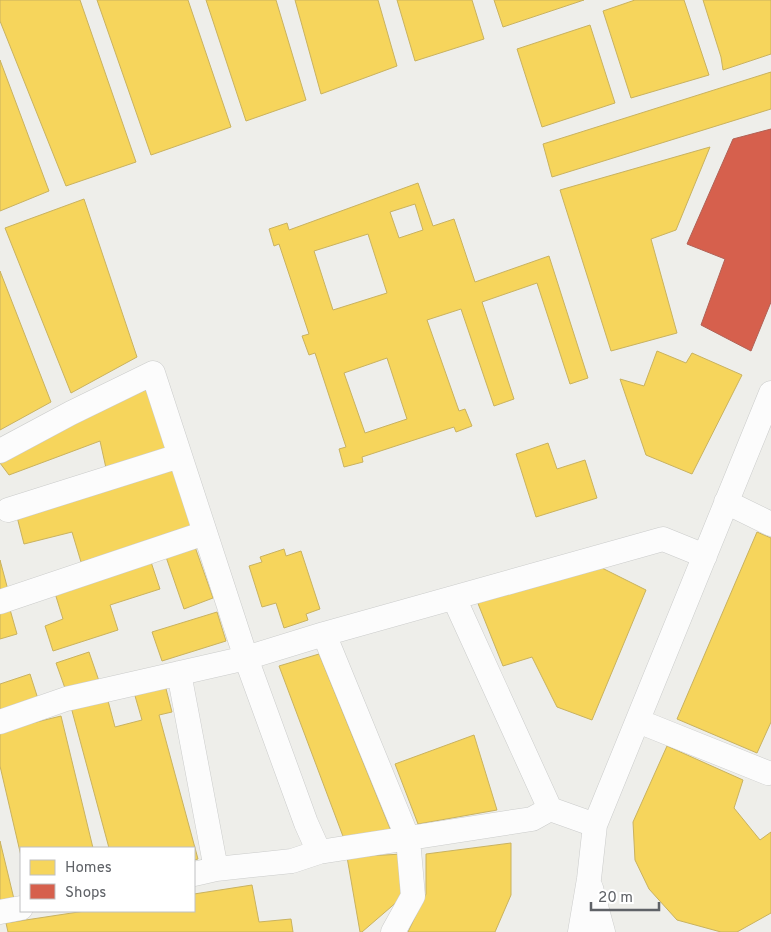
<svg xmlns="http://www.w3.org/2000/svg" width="771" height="932" viewBox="0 0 771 932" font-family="Overpass,sans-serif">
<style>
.homes{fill:#f6d55c;stroke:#c9b25f;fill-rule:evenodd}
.shops{fill:#d6604d;stroke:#b26155}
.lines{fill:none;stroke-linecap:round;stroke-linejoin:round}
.street-casing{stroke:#cbcccb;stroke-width:25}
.street{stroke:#fcfcfc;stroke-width:24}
</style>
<rect width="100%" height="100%" fill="#eeeeea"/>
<path class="homes" d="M0,0H80L136,162L66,186L0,21Z
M97,0H188L231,127L151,155Z
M206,0H276L306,100L246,121Z
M295,0H378L397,66L321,94Z
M397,0H472L484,39L415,61Z
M494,0H584L503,27Z
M635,0H684L709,75L631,98L603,11Z
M703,0H771V54L723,70L721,57Z
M590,25L615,103L542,127L517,49Z
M0,60L49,191L0,211Z
M771,72V109L552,177L543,144Z
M710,147L676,230L651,239L677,333L611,351L560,190Z
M418,183L433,226L454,219L475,282L549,256L588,378L570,384L537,283L482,302L514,399L494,406L461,309L427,320L459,411L465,409L472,426L456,432L454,427L362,457L363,462L344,467L339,449L346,447L315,353L309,355L302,336L309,334L279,244L274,246L269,229L287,223L289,230ZM415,204L423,230L399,238L390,212ZM368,234L387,293L333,310L314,251ZM387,358L407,419L365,433L344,373Z
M84,199L137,357L71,393L5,228Z
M0,271L51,402L0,430Z
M657,351L686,363L692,353L742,375L692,474L646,455L620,379L644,386Z
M149,389L168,450L106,468L100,441L9,475L0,463V461L80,412Z
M548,443L557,469L585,460L597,498L536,517L516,454Z
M173,465L194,529L81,562L72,532L24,544L16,513Z
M757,532L771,538V722L757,753L677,719Z
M194,544L213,598L184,609L165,554Z
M284,549L286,556L301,551L320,609L306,614L308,620L284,628L276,603L262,607L249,566L262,562L260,557Z
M150,559L160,589L110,605L118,630L53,651L45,626L63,619L54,590Z
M0,560L8,590L0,592Z
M594,564L646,590L592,720L557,707L532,657L503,666L477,601Z
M9,606L17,634L0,639V609Z
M217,612L226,641L162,661L152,632Z
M89,652L99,681L66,691L56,663Z
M319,654L391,831L344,839L279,666Z
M30,674L39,702L0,713V684Z
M164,681L172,712L159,715L198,859L194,860V848H109L71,707L107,697L115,727L142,720L133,689Z
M61,716L93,848H21V856L0,766V731Z
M474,735L497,810L418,824L395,764Z
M667,746L743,780L734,808L760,840L771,832V913L737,932H721L677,920L649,889L635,860L633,822Z
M0,841L14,899L0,900Z
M511,843V895L495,932H408L426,894V854Z
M403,854L406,894L362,932H360L347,857Z
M252,885L259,922L291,919L293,932H8L6,923L85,911H194V894Z"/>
<path class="shops" d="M771,129V302L751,351L701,325L725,259L687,244L733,139Z"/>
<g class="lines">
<defs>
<path id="street" d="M0,451L71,413L153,373L246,658L306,823L319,852
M726,502L771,524
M8,510L179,456
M454,598L550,809
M0,602L205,533
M324,634L408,839L413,896L393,932
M179,673L216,869
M638,721L768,773
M0,722L66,699L246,658L324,634L663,539L705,556
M194,874L216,869L292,861L319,852L532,819L550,809L595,825
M591,888L603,932
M0,912L21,908
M580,932L589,879L595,825L771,393"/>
</defs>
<use href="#street" class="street-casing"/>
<use href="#street" class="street"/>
</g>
<rect x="20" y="847" width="175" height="65" fill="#ffffff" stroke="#bfc0c2"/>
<rect x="30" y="860" width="25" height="15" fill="#f6d55c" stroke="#bfc0c2"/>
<text x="65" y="872" font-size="15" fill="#5f6267">Homes</text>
<rect x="30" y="884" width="25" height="15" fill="#d6604d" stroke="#bfc0c2"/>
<text x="65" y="897" font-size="15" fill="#5f6267">Shops</text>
<path d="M591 902v8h68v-8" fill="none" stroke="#5f6267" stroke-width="2.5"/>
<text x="598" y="902" font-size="15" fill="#5f6267" stroke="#ffffff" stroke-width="4" paint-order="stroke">20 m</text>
</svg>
